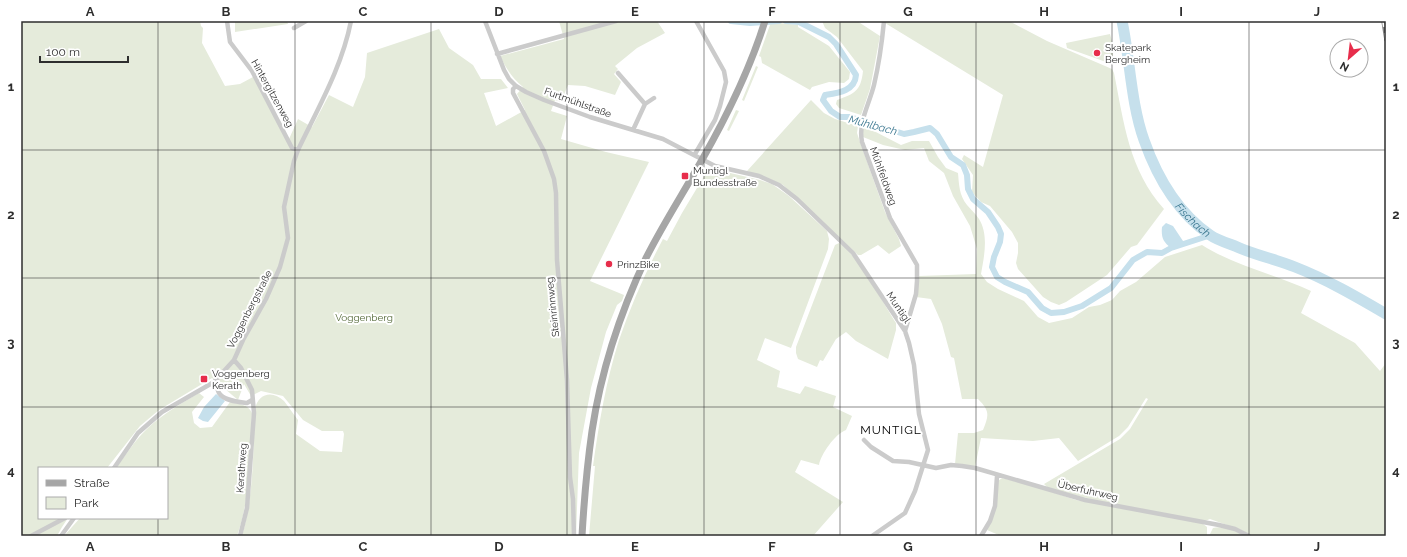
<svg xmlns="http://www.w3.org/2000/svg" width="1407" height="557" viewBox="0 0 1407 557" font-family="Raleway,sans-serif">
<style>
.green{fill:#e5ebdb}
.water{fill:#c6e0ec}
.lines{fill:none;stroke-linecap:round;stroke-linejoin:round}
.canal{stroke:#c6e0ec;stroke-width:6}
.river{stroke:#c6e0ec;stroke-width:11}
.street{stroke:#cbcbcb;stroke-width:4.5}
.primary{stroke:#a6a6a6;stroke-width:7}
.rail-casing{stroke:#838383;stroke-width:3.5}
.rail{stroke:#fff;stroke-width:2;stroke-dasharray:6;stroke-linecap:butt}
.grid{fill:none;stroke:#2e2e2e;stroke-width:1;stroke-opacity:0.55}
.poi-dot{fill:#e72d4b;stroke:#fff;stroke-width:1.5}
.labels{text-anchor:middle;stroke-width:4;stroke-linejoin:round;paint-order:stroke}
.poi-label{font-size:10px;fill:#2e2e2e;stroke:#fff;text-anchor:start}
.street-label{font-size:10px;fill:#2e2e2e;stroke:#fff}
.park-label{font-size:10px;fill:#556a3a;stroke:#fff}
.water-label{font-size:11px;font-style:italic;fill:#3b7790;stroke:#fff}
.quarter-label{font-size:12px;letter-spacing:1px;fill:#000;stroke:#fff}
.neatline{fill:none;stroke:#2e2e2e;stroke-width:1.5}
.grid-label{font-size:13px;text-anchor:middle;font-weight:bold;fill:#2e2e2e}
</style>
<rect width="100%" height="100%" fill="#fff"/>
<path class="green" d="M21,21H200L201,26L203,28L202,43L225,86L240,84L253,77L289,139L298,119L312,127L329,95L353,107L365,77L367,53L439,29L449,48L473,65L481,79H501L508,88L484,93L496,126L525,110L517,94L523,87C512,78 506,68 500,56L564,39L559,21H657L665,33L637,48L615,66L618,69L614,74L621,82L615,95L585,86L568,85L561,102L555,100L551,111L567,116L561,139L606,152L649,162L590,281L624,295L622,301L617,305L606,332L591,388L579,453L576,536H242C254,495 253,451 255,409C258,393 273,390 284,401C289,407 293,414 298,420L296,434L320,451L342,452L344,434L343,431H322L303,420L283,396L261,391L251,396L244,384L238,400L212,378L159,410L140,426L107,468H39V518H68L62,527L57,536H21Z
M235,21H287L288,24L235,32Z
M822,21H857L880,36L870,89L861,115L839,108L836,104L837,100C854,94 861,91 863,71L837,37L825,28Z
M885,21H1009L1047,41L1112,69L1114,73C1124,123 1129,170 1164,209L1137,245L1131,247L1107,275L1066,302L1059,305L1051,302L1043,297L1018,269L1016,263L1018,253V243L1012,232L990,206L981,202L972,192L973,175L962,159L964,155L983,167L1003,95L885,23Z
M771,22L798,25V27L829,46L850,72L849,79L844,83L829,82L812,87L810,90L762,63L761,57L759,56Z
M1110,34L1113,45V59L1110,62H1106L1067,48L1066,43Z
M756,66L758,67L744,101L742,100Z
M811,100L824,113L835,119L858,126L857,133L860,142L885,212L899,239L901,246L889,254L878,245L861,255H858L783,185L772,180L747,171Z
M736,110L739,111L729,131L727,130Z
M862,128H868L901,145L912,141H929L938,157L946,168L958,173C959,184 959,195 967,205C971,210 976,214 979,219C989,235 984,257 981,274L987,282L998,289L1024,301L1038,317L1049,323L1072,318L1089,307L1100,305L1112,300L1120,291L1136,282L1165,257L1202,245C1235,266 1275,274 1311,291L1301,313L1355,343L1380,371L1386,363V536H1252L1241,530L1210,519L1205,521L1094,500L1048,488L1044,484L1120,439L1130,429L1148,399L1146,398L1128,427L1119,436L1078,461L1059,438L1033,441L981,438L975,467L955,464L958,433H974L983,430C989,415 990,411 978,399H962L954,358L951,357L942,324L931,299L916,297L919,276L976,274L977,249L970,226L953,196L944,173L929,161L924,148L905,150L883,145L863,137Z
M709,168L760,180L772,184L789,196L827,231L829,239L828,249L791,348L765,338L757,360L780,371L777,387L800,394L805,386L836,396L833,407L852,416L846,430C835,434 821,454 819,465L801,460L795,472L843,502L813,536H589L595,466H593C599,423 606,381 619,340C631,305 646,271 663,239L667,241L682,213Z
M839,243C855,251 885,306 896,323V330L888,359L856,341L846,332L836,339L823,361L820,360L817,367L798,359L796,353V347L835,245Z
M199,393L204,397L192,412L194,423L200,428L212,427L230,402C239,404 248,404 252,413C250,454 251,497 237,536H64L80,518H167V468H116C124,457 132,445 141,435C157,417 179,405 199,393Z
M1002,478L1037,487L1076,500L1202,523L1207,527V535L1209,536L1213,528C1223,525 1236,531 1245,536H1001L987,530C997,511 997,501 998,481Z"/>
<path class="water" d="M1166,223L1173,226L1185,244L1171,248C1163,242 1161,237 1162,227Z
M216,394L225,401L208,422L203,421L198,418L204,407Z"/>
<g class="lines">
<path class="canal" d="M731,21L750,23L779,21
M786,21L799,22L829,37L836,44L856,75C855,91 838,93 825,95L823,100L831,111L840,117H850L904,134L914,132L930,128L937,134L951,157L963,165L967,175L968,189L973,199L988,212L998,227L1001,234L1000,242L994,257L992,267L997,277L1005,282L1028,292L1042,308L1051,313L1064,312L1082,306L1111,288L1133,260L1147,252L1162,253L1171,248L1211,235"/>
<path class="river" id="s1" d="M1122,21C1130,59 1131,104 1144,140C1157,177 1177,212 1210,235C1217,240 1227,243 1235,246C1254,255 1275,259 1295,267C1326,279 1357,297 1386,314"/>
<path class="street" d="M227,21L230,42L252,71L292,148L298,150
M485,21L504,70L509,79L516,86L526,92L544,100L590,117L663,139L715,166L759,176L779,185L797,199L853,253L905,331L909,343L914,365L919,414L928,450L915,491L905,513L872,536
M884,21C882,42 879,64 874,85C869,105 858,122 862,142L890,218L917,265V281L916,294L905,331
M294,28L306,21
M497,54L616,21
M618,73L645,104L633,130
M516,86L513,89V93L544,151L554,179L556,193L557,260L567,380L570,477L573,499L574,536
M645,104L654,98
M695,154L715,120L720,106L726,82L724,71L696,21
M234,360L241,368L252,390L254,413L247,508L240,536
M214,382C217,385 217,389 219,393C224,401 239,402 247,403L252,400
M864,440L871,447L893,461L909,462L936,468L951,465L962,466L975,468L1085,500L1219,525L1235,529L1249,536
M114,468L138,433L162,412L214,382L234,360L243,340L266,299L280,267L288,238L284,207L294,161L298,150C318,108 342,67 351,21
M31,536L65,518
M61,536L74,518
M981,536L990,521L995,506L997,476"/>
<path class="primary" d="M582,536C584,501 587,466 592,431C601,371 620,313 646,258C663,224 684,192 703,158C728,114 750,69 765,21"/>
<defs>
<path id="rail" d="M1383,21L1386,40"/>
</defs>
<use href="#rail" class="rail-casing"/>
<use href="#rail" class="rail"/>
</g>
<path class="grid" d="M158,21V468M295,21V536M431,21V536M567,21V536M704,21V536M840,21V536M976,21V536M1112,21V536M1249,21V536M21,150H1386M21,278H1386M21,407H1386M158,518V536"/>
<g class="poi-dot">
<circle cx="1097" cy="53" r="4"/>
<rect x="681" y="172" width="8" height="8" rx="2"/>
<circle cx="609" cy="264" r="4"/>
<rect x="200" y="375" width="8" height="8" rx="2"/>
</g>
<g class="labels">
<g class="poi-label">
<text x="1105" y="51">Skatepark<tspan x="1105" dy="12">Bergheim</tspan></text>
<text x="693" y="174">Muntigl<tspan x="693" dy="12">Bundesstraße</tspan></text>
<text x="617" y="268">PrinzBike</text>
<text x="212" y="377">Voggenberg<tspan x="212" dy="12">Kerath</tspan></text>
</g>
<g class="street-label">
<text transform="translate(273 93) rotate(61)" y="4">Hintergitzenweg</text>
<text transform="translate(578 102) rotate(20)" y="4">Furtmühlstraße</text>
<text transform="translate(884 176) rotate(70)" y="4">Mühlfeldweg</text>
<text transform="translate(552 307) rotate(-96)" y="4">Steinrinnweg</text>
<text transform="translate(899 307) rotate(56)" y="4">Muntigl</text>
<text transform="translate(249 309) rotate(-63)" y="4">Voggenbergstraße</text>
<text transform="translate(241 468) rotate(-86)" y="4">Kerathweg</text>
<text transform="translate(1088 490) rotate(13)" y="4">Überfuhrweg</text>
</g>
<g class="park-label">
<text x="364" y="321">Voggenberg</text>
</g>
<g class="water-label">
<text transform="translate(873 125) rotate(15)" y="4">Mühlbach</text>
<text dy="4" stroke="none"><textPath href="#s1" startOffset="216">Fischach</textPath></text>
</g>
<g class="quarter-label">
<text x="891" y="434">MUNTIGL</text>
</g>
</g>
<rect width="1407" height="557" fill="none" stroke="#ffffff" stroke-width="44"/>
<rect x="38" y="467" width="130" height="52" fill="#ffffff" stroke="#ababab"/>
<rect x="46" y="480" width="20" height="6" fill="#a6a6a6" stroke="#ababab"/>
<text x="74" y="487" font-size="12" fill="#2e2e2e">Straße</text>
<rect x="46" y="497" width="20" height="12" fill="#e5ebdb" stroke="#ababab"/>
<text x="74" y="507" font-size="12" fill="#2e2e2e">Park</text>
<g transform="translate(1349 58) rotate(208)"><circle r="19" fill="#ffffff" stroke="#ababab"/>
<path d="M0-3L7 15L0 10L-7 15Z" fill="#e72d4b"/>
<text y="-6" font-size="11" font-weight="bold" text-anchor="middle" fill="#2e2e2e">N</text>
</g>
<path d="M40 56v6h88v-6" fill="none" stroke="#2e2e2e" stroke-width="2"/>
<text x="46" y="56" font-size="12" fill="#2e2e2e" stroke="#ffffff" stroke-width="3" paint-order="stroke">100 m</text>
<rect x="22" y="22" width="1363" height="513" class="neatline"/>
<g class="grid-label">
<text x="90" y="16">A</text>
<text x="226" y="16">B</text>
<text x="363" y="16">C</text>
<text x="499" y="16">D</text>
<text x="635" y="16">E</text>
<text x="772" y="16">F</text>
<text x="908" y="16">G</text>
<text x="1044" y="16">H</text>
<text x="1181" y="16">I</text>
<text x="1317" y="16">J</text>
<text x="11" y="91">1</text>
<text x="1396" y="91">1</text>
<text x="11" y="219">2</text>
<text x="1396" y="219">2</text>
<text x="11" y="347">3</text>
<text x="1396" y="347">3</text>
<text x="11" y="475">4</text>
<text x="1396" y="475">4</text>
<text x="90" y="551">A</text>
<text x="226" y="551">B</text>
<text x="363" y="551">C</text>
<text x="499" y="551">D</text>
<text x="635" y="551">E</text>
<text x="772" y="551">F</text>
<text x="908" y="551">G</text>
<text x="1044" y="551">H</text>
<text x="1181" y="551">I</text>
<text x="1317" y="551">J</text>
</g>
</svg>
